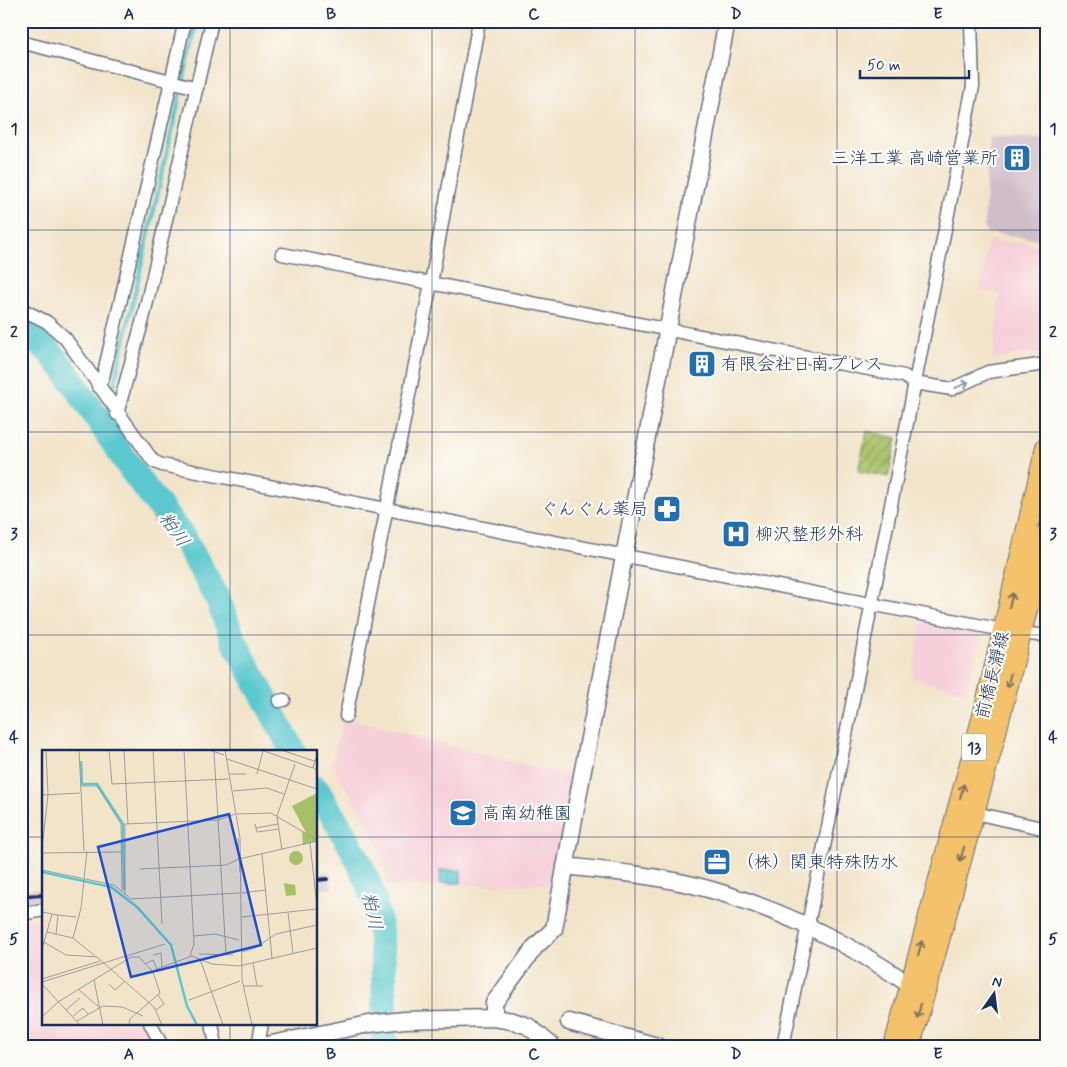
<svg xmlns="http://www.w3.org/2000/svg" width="1067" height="1067" viewBox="0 0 1067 1067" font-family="Mynerve,'Klee One',sans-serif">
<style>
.built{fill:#f6cfd8}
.industrial{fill:#d1bdca}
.garden{fill:url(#garden-furrows);stroke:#607862}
.water{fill:url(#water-ripples);stroke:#3a7c96}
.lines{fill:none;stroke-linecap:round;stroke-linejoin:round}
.stream{stroke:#5ac8ce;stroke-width:4.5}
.river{stroke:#5ac8ce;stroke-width:26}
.minor-casing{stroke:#666e83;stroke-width:15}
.tertiary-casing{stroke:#666e83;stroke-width:19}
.primary-casing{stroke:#666e83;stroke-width:22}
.minor{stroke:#fff;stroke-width:12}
.tertiary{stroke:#fff;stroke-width:16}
.primary{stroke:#f3c26a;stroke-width:20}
.rail{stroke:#1b2f5e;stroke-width:4}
.oneway{stroke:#8d97ae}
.oneway2{stroke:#7c7163}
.grid{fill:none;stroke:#1b2f5e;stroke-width:1;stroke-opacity:0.55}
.labels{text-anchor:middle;stroke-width:4.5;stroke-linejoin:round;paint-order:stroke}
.shield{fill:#fdfcf7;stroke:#5f6c8c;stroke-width:1}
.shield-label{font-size:16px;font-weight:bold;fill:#1b2f5e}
.poi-label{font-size:18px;fill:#1b2f5e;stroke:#fdfcf7;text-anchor:start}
.street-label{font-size:18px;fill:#1b2f5e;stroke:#fdfcf7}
.water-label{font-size:19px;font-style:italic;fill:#2e5d80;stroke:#fdfcf7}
.inset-river{fill:none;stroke:#5ac8ce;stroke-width:2.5}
.inset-road{fill:none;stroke:#9c9c9e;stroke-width:1}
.view{fill:#1d4ed8;fill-opacity:0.15;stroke:#1d4ed8;stroke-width:2.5}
.inset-edge{fill:none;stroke:#1b2f5e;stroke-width:2.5}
.neatline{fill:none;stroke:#1b2f5e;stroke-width:2}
.grid-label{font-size:16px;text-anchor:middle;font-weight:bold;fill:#1b2f5e}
</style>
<defs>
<pattern id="garden-furrows" width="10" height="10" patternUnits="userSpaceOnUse" patternTransform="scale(1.25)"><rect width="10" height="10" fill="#a6c066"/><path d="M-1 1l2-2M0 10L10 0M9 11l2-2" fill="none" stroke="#869c57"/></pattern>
<pattern id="water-ripples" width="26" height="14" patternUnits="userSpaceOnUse" patternTransform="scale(1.25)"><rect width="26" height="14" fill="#5ac8ce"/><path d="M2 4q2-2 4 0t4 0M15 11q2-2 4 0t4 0" fill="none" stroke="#4aa3aa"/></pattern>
</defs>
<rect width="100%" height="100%" fill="#fdfcf7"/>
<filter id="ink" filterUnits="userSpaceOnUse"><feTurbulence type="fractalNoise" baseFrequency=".02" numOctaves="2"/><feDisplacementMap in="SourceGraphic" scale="10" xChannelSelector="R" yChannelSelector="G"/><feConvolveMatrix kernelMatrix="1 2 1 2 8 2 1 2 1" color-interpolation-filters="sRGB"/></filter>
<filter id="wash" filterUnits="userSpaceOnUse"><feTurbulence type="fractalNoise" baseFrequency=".0096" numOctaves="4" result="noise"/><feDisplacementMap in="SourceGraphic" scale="20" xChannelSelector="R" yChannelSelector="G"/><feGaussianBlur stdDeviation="1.12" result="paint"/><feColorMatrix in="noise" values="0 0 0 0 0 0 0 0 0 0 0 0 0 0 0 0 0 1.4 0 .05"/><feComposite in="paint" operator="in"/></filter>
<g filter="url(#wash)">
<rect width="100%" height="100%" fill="#f2e4c9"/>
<path class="built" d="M988,240L1046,246V354H1017L992,361L1000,295L980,291Z
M923,617L982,630L967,692L912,678Z
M343,718L573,777L553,884L387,886L384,859L369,827L332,764Z
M44,917V1023H146L156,1046H21V921Z"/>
<path class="industrial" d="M989,137L1046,140V240L987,233L984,227Z
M330,872L332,889H316V873Z
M44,889V901L21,903V890Z"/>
<path class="garden" d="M867,431L897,438L888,477L858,471Z"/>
<path class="water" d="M440,870H461V883H440Z"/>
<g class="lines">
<path class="stream" d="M111,398L197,21
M104,427L109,405"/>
<path class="river" d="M21,331L47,349L64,369L133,472L184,539L217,597L233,639L293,751
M316,789C338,824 363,861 374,901C386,947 385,999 384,1046"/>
</g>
</g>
<g filter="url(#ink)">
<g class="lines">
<defs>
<path id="minor" d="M21,42L197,88
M282,254L904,376L914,383L952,389L988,372L1046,364
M21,309L47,322L65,338L153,461L162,465L1003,630
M98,386L103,377L185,21
M117,414L143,319L212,21
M1021,633L1046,636
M279,701L284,700
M346,716L431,283L479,21
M975,813L1046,829
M21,914L44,910
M150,1023L162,1046
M212,1023L216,1046
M258,1046L262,1023
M783,1046L827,832L973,86L971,21"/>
<path id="tertiary" d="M565,866C608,871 651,875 693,885C769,904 845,940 910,985
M494,1018V1003L535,947L554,929L582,775L727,21
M569,1022L657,1046
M262,1046L369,1024L404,1020L494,1018L513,1021L528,1026L552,1046"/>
<path id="primary" d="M894,1046L986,704L1046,447
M910,1046L993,744L1046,534"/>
</defs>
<use href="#minor" class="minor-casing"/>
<use href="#tertiary" class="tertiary-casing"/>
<use href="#primary" class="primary-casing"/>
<use href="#minor" class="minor"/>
<use href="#tertiary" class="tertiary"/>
<use href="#primary" class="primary"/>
<path class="rail" d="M316,880L327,879
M21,896L44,895"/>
</g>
<defs><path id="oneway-shaft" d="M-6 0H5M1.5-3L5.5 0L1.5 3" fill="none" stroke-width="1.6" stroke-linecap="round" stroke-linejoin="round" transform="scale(1.25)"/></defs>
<use class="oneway" href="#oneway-shaft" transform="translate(962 385) rotate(-24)"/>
<g class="oneway2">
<use href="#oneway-shaft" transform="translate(1011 600) rotate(-76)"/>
<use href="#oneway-shaft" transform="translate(1009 680) rotate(104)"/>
<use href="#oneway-shaft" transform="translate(962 791) rotate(-75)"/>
<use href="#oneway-shaft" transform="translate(962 854) rotate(107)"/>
<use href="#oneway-shaft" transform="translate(920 948) rotate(-75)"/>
<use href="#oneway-shaft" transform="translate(919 1011) rotate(105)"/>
</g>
</g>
<path class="grid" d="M230,21V751M432,21V1046M635,21V1046M837,21V1046M21,230H1046M21,432H1046M21,635H1046M21,837H44M316,837H1046M230,1023V1046"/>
<defs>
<symbol id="building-square" viewBox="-11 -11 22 22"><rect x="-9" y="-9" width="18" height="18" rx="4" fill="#1f6fb2" stroke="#fdfcf7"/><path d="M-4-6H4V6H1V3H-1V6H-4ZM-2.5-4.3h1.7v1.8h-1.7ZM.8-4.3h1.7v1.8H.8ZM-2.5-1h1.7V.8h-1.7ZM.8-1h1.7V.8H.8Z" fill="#fff"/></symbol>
<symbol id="pharmacy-square" viewBox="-11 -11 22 22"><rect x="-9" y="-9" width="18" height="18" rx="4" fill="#1f6fb2" stroke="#fdfcf7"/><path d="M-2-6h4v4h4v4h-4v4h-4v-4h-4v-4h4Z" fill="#fff"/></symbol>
<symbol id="hospital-square" viewBox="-11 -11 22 22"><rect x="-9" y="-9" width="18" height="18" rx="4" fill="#1f6fb2" stroke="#fdfcf7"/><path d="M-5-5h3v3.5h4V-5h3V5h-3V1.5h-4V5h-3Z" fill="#fff"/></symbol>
<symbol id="school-square" viewBox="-11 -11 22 22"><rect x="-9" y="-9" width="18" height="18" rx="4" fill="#1f6fb2" stroke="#fdfcf7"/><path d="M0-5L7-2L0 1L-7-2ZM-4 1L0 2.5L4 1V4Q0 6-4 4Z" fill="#fff"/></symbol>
<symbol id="office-square" viewBox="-11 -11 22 22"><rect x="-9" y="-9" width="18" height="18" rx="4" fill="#1f6fb2" stroke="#fdfcf7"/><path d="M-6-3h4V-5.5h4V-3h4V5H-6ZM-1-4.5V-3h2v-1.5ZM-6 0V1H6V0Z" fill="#fff"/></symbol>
</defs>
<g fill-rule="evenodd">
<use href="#building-square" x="1001" y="142" width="32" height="32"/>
<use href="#building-square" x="686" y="348" width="32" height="32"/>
<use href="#pharmacy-square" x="651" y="493" width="32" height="32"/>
<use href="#hospital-square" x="720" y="518" width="32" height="32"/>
<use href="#school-square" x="447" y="797" width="32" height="32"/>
<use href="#office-square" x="701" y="846" width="32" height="32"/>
</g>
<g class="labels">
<rect class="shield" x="961.5" y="733.5" width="25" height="27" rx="4"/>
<g class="shield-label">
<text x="974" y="753">13</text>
</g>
<g class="poi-label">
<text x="998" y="164" text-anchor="end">三洋工業 高崎営業所</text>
<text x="721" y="370">有限会社日南プレス</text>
<text x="648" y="515" text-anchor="end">ぐんぐん薬局</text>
<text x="755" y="540">柳沢整形外科</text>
<text x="482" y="819">高南幼稚園</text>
<text x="736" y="868">（株）関東特殊防水</text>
</g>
<g class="street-label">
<text transform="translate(992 675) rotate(-76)" y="6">前橋長瀞線</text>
</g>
<g class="water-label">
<text transform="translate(175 529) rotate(55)" y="7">粕川</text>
<text transform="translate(373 911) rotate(78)" y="7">粕川</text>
</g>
</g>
<g transform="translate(42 750)">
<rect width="275" height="275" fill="#f2e4c9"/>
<path d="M275,43V91L261,95L260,82L264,83L250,56ZM242,133L253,135L254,145L244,146Z" fill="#a6c066"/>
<path d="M247 108a7 7 0 1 1 14 0a7 7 0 1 1-14 0Z" fill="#a6c066"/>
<path class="inset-river" d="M39,11L40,34H55L81,74L82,140M0,122L69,137L95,157L129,195L145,256L155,275"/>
<path class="inset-road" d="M37,0L42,101M67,0L70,34L187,29M82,0L86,74M111,0L120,174M142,0L152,194L148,206M167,0L182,5M183,0L198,88L200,230L210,275M219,0L271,18M239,0L275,12M172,2L176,69M275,5L271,17L275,21M185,9L275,39M188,24H204M215,24L221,1M39,36H55L79,74L80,141M191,41L225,38L242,44M0,45L38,43M195,64L229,63L275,90M235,66L253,14M235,67L240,100M176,70L184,205M213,74L214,78L236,74M214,78L215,82L237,79M196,88L198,123M268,93L275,157M0,98L6,45L4,0M0,103L79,102M220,104L230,208M98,119L184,115L197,109L275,91M0,120L72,135L89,149L198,143M200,143L224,140M83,144V74L176,70L193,64M0,162L16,165L14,184M246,163L251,203M16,165L34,167M200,167L275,159M5,182L31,188L53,206M152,186L173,184L197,190M31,188L39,158L45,101M0,191L24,205L55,207L112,257L120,275M0,199L10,164M200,202L213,198L234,184L275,175M157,204L191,205M111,205L119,203L120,217M158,209L181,275M211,213L215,236M103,214L111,210L115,219M197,216L275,198M0,229L58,211M52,230L61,275M0,232L123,194M0,234L38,275M67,234L73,240L83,231M201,236H221M36,239L57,257M147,250L198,231M24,260L38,248M114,260L122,254L116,245M31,266L41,258L46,264M0,267L16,252L89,207H97L111,222M35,271L61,256L80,257L101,266M87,275L88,269L118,243L111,222L115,219L150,206L170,214L197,216"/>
<path class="view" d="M187,64L219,195L89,227L56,97Z"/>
<rect width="275" height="275" class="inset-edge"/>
</g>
<rect width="1067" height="1067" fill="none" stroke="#fdfcf7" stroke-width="55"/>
<g transform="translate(994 994) rotate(14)" stroke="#fdfcf7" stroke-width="4" paint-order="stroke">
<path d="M0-4L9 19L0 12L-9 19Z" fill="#1b2f5e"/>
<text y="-8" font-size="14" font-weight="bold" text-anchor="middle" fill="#1b2f5e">N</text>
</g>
<path d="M860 70v8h109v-8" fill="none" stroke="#1b2f5e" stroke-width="2.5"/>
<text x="867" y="70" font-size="15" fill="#1b2f5e" stroke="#fdfcf7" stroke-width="4" paint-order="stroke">50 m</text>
<rect x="28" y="28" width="1012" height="1012" class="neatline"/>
<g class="grid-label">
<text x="129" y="19">A</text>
<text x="331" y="19">B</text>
<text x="534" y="19">C</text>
<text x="736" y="19">D</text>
<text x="938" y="19">E</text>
<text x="14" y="134">1</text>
<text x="1053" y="134">1</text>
<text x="14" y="337">2</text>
<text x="1053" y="337">2</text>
<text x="14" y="539">3</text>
<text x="1053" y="539">3</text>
<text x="14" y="742">4</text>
<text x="1053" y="742">4</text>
<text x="14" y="944">5</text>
<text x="1053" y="944">5</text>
<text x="129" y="1059">A</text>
<text x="331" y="1059">B</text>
<text x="534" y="1059">C</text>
<text x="736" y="1059">D</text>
<text x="938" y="1059">E</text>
</g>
</svg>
